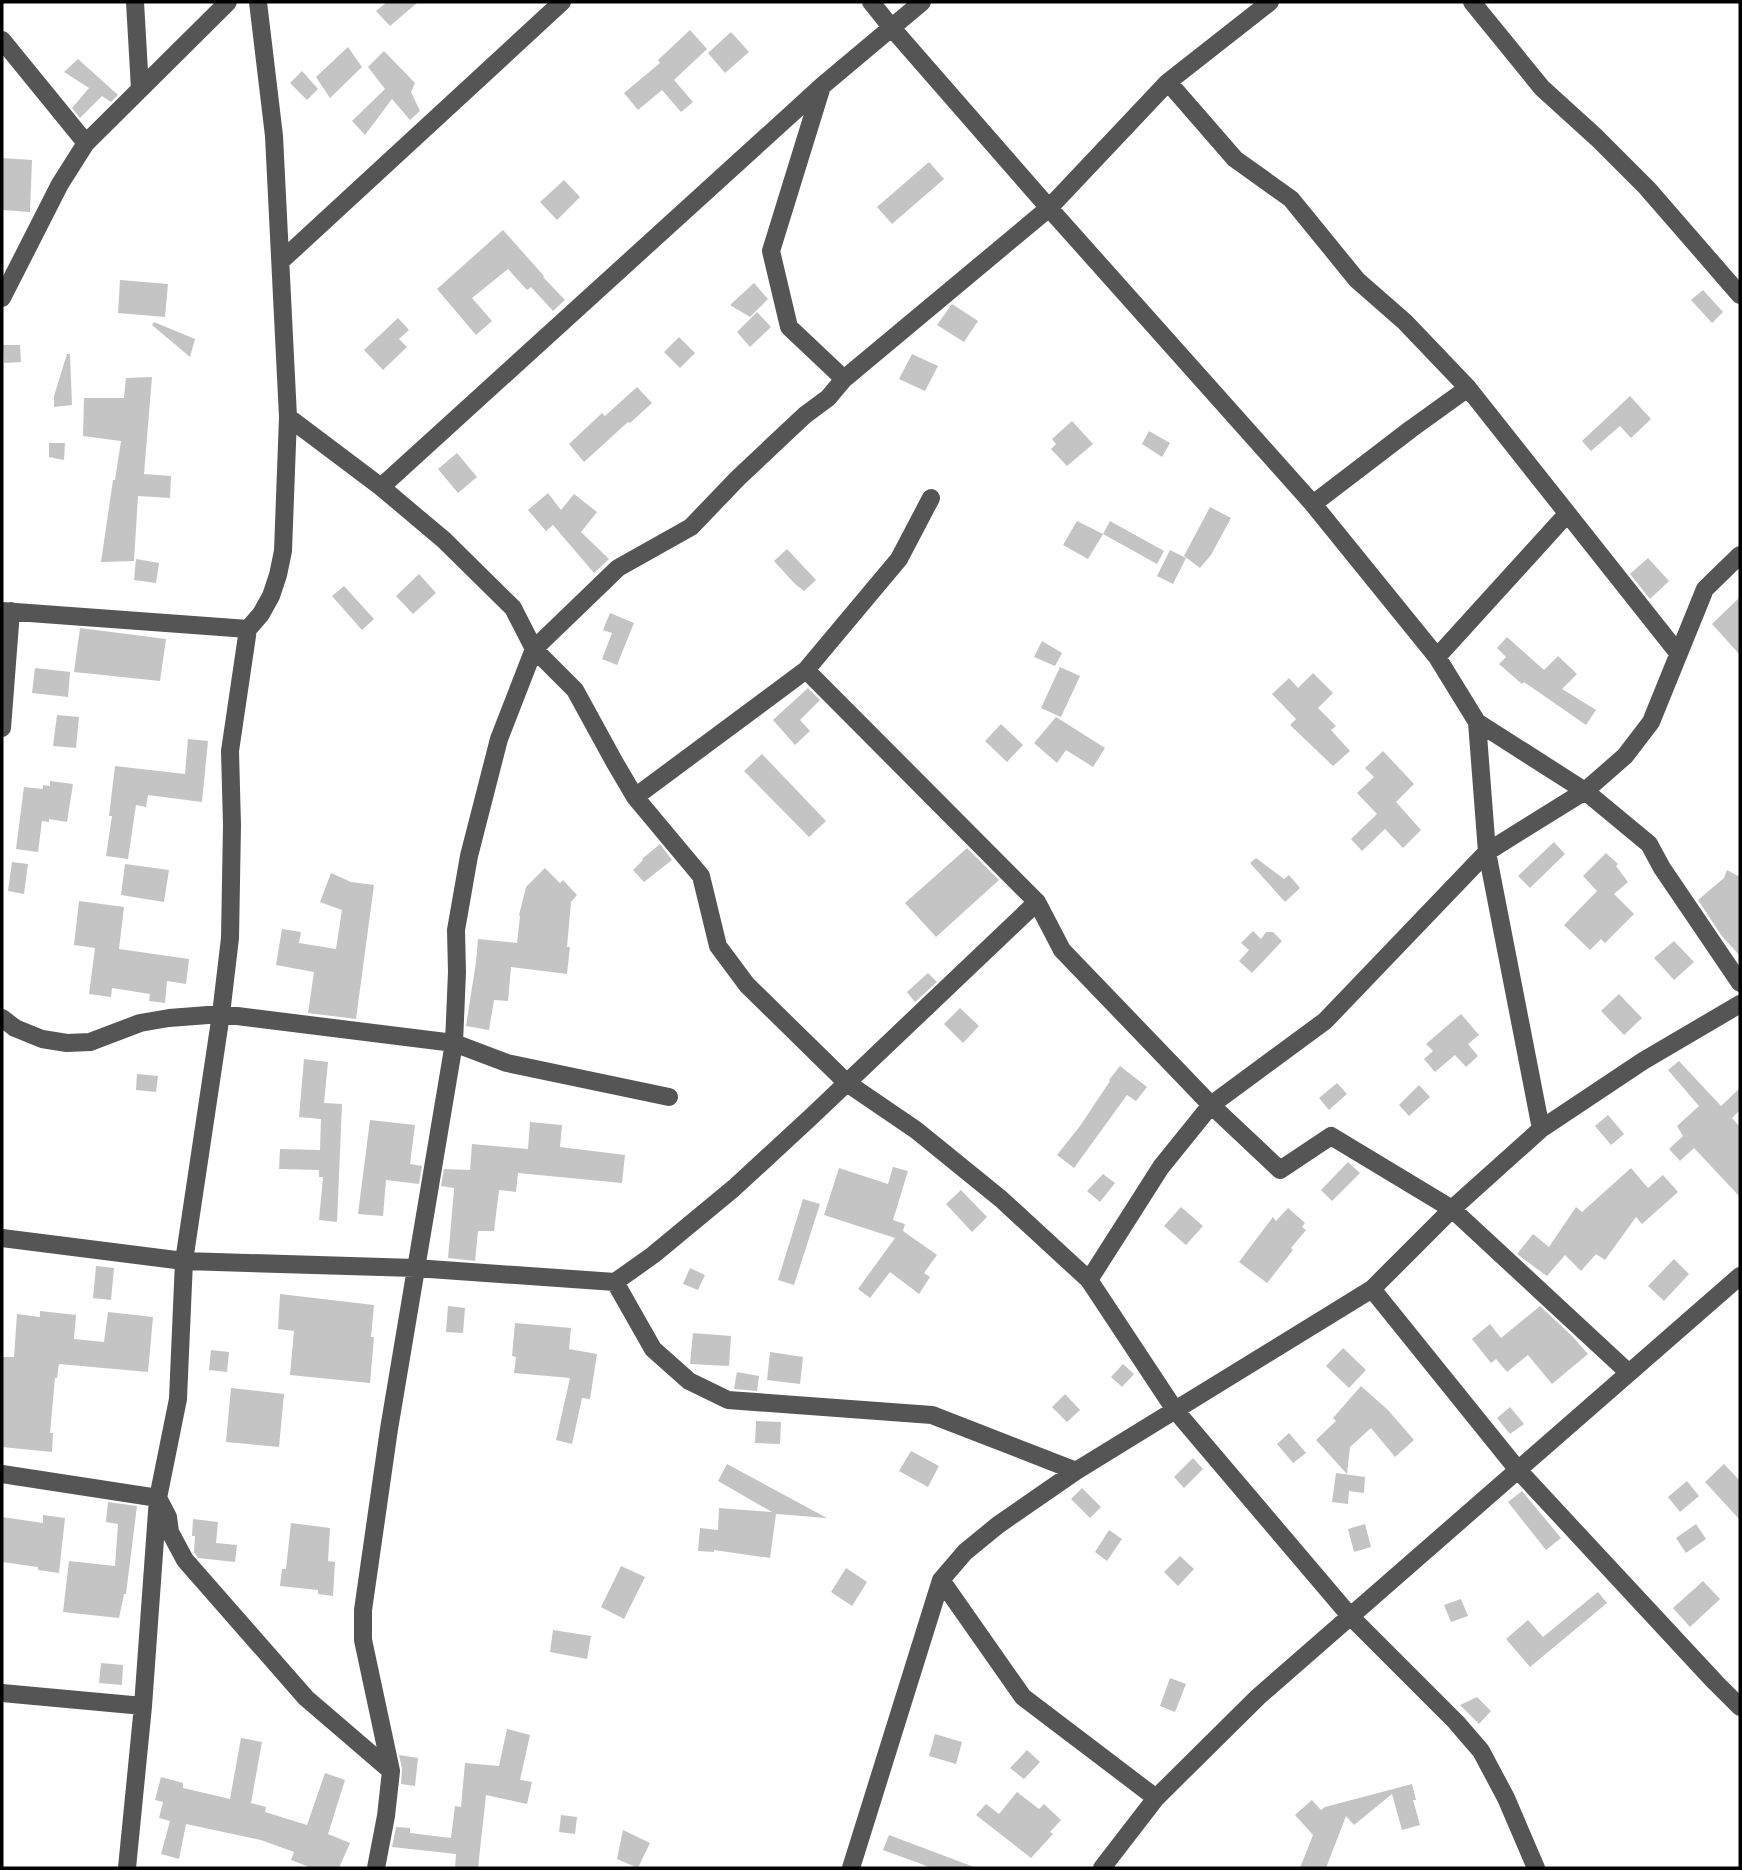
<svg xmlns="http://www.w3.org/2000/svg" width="1742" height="1870" viewBox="0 0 1742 1870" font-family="Commissioner,sans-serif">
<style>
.building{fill:#c4c4c4}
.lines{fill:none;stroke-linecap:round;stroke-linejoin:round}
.minor{stroke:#555;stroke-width:18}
</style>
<rect width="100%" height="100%" fill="#fff"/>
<path class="building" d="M387,2H418L390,26L376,11Z
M690,30L707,49L674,80L693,102L681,112L662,90L638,110L624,93L660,63L658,60Z
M731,32L749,52L725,73L708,53Z
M348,47L362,67L330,98L316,77Z
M384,51L415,83L411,92L420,111L410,120L392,99L365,135L352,121L385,89L368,67Z
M78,59L118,95L111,102L102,96L80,118L72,108L89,88L64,72Z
M302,71L318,89L307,100L290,83Z
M2,158L32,160L30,212L2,210Z
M929,162L944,179L892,224L877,207Z
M564,180L580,197L557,220L540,202Z
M503,230L544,276L543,277L565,300L553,311L531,287L527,290L508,269L472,298L492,321L476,335L437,289Z
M120,280L168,284L165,317L118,313Z
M754,283L768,299L750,317L730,305Z
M1703,290L1723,312L1712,323L1691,300Z
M952,304L978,321L964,342L937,325Z
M757,312L771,327L750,347L737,332Z
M398,318L409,330L399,339L407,347L383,370L364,350Z
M154,322L195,339L190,357L152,325Z
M679,337L695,353L680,368L664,352Z
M3,345H20L21,362L4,363Z
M67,354H70L72,405L54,407V396Z
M912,354L938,366L925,391L899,379Z
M152,377L144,474L171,476L170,498L138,496L134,561L101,562L113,480H115L121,441L83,436L84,398H124L126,378Z
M637,387L652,403L630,423L628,422L584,462L569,444L602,413L605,416Z
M1630,396L1651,419L1631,438L1620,426L1591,451L1582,441Z
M1072,421L1093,444L1067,466L1051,449L1056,444L1052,439Z
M1149,431L1170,443L1162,457L1142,444Z
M49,443H65L64,460L49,457Z
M457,453L477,477L458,493L438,469Z
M548,493L561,510L574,494L597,512L581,532L609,559L594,573L553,525L546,531L528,510Z
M1210,507L1231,518L1211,555L1200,568L1184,556Z
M1077,521L1103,534L1088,559L1063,545Z
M1110,521L1164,551L1157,564L1103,534Z
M787,549L816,580L804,591L795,584L774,561Z
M1170,550L1186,558L1173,584L1157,576Z
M1648,558L1669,581L1650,599L1630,574Z
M136,559L159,563L156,583L134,580Z
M419,574L436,593L413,614L396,596Z
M344,586L374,619L362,630L332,596Z
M1740,597V655L1712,624Z
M610,613L634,623L617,665L602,659L612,633L603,630Z
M80,628L166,639L160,681L74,672Z
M1507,637L1544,670L1558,656L1577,674L1562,689L1596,710L1586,725L1524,682L1522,684L1499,664L1506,657L1497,648Z
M1042,641L1062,653L1055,666L1034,657Z
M1060,667L1080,676L1061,717L1041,708Z
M35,668L70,672L68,697L32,693Z
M1313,673L1333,693L1318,708L1336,726L1331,730L1350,751L1333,766L1290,725L1296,719L1272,694L1289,678L1298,688Z
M808,688L820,700L800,720L810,731L795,745L773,720Z
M57,715L79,717L76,748L53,746Z
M1056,717L1105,748L1093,767L1066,750L1057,763L1034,743Z
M1001,724L1023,745L1007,762L985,741Z
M188,739L208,741L202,802L148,795L146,807L136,805L128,859L106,856L112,816H109L115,766L185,774Z
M1383,751L1414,784L1396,802L1421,830L1403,848L1385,829L1362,851L1351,839L1377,814L1357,793L1374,777L1365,768Z
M762,754L826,821L809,837L744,771Z
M50,781L73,784L67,822L49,819V822L42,821L38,852L16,849L24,787L43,789V785L50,786Z
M1554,842L1565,854L1530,888L1518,876Z
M660,844L672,860L644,882L633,870L643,860L642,859Z
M967,848L999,880L936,937L905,903Z
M1606,853L1618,864L1616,866L1628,882L1614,894L1634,914L1605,943L1601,939L1590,950L1564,925L1597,891L1583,876Z
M1256,858L1284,879L1289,875L1300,888L1285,902L1250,863Z
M12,862L28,864L24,894L8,891Z
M125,864L169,870L164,902L121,895Z
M545,868L560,883L563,880L577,895L571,902L567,947H570L567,974L511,967L508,1001L494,1000L489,1030L466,1026L476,962L478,939L517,943L520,916L519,915L526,887Z
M1727,870L1740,877V956L1721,935L1698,900L1724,878Z
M331,873L351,882L374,885L356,1019L308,1013L314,972L276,965L282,929L301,932L299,943L336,949L342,910L320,902Z
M79,901L124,907L119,949L189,959L186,984L167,981L165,1003L149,1001L150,994L112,988L111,997L89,994L95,948L74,945Z
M1253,931L1261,939L1266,932H1273L1282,941L1252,973L1239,961L1249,950L1241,943Z
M1674,941L1694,962L1674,980L1654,958Z
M928,973L937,982L915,1002L907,992Z
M1619,994L1642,1018L1624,1035L1601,1011Z
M960,1008L979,1026L963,1043L944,1024Z
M1461,1014L1479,1035L1468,1044L1478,1056L1466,1067L1455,1055L1435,1072L1424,1059L1433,1051L1426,1044Z
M304,1059L328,1062L324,1103L342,1104L337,1222L319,1220L323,1177H319V1170L279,1169L280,1149L320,1150L321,1119L299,1117Z
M1679,1061L1721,1106L1740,1088V1110L1732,1118L1740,1127V1197L1694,1148L1680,1161L1669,1149L1683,1136L1677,1126L1699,1106L1668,1070Z
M1120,1066L1147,1087L1136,1101L1127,1095L1074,1168L1057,1155L1080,1126L1110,1081L1109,1080Z
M137,1074L158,1076L156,1092L136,1090Z
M1337,1083L1347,1094L1329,1110L1319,1098Z
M1419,1085L1430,1097L1409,1116L1399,1105Z
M1608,1115L1624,1134L1611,1145L1595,1126Z
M370,1120L415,1125L410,1164L422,1166L419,1184L386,1180L383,1216L358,1214Z
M530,1122L562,1125L560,1147L625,1155L622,1183L518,1173L516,1192L499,1190L494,1231H478L475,1261L448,1258L454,1190V1188L441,1186L444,1169L470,1170L472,1144L528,1149Z
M1348,1162L1360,1173L1332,1201L1321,1190Z
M893,1167L908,1171L893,1220L905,1224L903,1231L937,1255L924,1273L930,1277L919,1294L890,1272L870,1298L858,1289L895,1238L824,1215L839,1168L888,1184Z
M1631,1168L1648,1188L1663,1175L1678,1192L1642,1224L1636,1217L1605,1260L1596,1254L1581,1271L1565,1255L1547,1276L1517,1254L1533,1234L1549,1247L1576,1207L1582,1212Z
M1103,1174L1115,1183L1100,1202L1087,1191Z
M961,1190L987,1217L972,1232L946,1204Z
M803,1199L820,1204L794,1285L778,1280Z
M1181,1207L1203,1226L1186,1245L1164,1226Z
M1288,1208L1305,1223L1302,1227L1306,1230L1291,1248L1293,1250L1267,1283L1239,1262L1273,1217L1276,1221Z
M1674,1259L1689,1274L1664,1301L1648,1286Z
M96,1266L114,1268L111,1300L93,1298Z
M690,1268L705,1275L698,1290L683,1284Z
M280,1294L374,1305L371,1337H374L370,1383L290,1375L294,1331L278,1329Z
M448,1306L465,1308L463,1333L446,1332Z
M1540,1306L1572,1336L1588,1354L1552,1384L1528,1355L1507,1372L1496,1359L1491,1363L1472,1339L1490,1324L1501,1338Z
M40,1311L76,1315L74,1339L104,1342L108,1312L153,1317L148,1372L59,1364L57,1378H55L50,1433H53L52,1452L2,1447V1357H14L17,1314L40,1317Z
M515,1323L571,1328L569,1349L597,1354L590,1399L582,1398L572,1444L556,1440L570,1378L514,1373L516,1357L512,1356Z
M693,1333L731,1336L729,1366L690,1364Z
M1343,1348L1366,1370L1349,1388L1326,1366Z
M211,1350L229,1352L227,1372L209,1370Z
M770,1352L803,1357L800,1384L767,1380Z
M1123,1364L1134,1374L1122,1387L1111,1377Z
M737,1372L759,1376L757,1391L734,1389Z
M1361,1386L1388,1410L1414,1440L1395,1457L1371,1428L1350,1447L1347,1474L1316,1440L1336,1421L1333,1418Z
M231,1388L284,1394L279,1447L226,1442Z
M1065,1394L1080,1410L1067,1422L1052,1407Z
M1510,1407L1524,1424L1510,1434L1497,1418Z
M756,1421L781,1422L780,1444L755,1443Z
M1289,1433L1306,1453L1293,1463L1277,1444Z
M911,1451L939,1466L928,1487L899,1471Z
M1193,1458L1203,1469L1184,1488L1174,1477Z
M727,1464L827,1518L776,1514L770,1558L714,1550V1552L698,1551L700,1528L718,1530L719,1508L772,1512L718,1481Z
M1724,1464L1740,1481V1520L1705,1482Z
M1336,1473L1365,1477L1364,1493L1349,1491L1348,1504L1332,1502Z
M1687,1481L1699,1496L1680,1512L1668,1497Z
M1082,1488L1101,1507L1090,1518L1071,1499Z
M1522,1491L1561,1538L1546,1550L1508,1502Z
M108,1502L137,1506L126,1594H124L119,1618L63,1612L69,1561L115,1566L118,1524L106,1522Z
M43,1515L65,1518L59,1573L38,1570V1567L2,1562V1517L43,1523Z
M193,1519L218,1522L216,1543L237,1545L235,1562L198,1558L194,1552L195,1536H192Z
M291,1523L330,1528L328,1561L335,1562L333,1596L318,1594V1590L280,1586L282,1569H286Z
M1365,1524L1371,1547L1354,1552L1348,1529Z
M1696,1524L1706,1539L1686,1553L1676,1538Z
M1109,1530L1122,1539L1107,1561L1095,1552Z
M1180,1556L1194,1569L1178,1586L1164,1572Z
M621,1566L645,1577L624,1619L601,1607Z
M846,1568L867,1582L852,1606L831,1592Z
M1703,1581L1720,1599L1690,1627L1673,1608Z
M1598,1592L1607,1603L1530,1667L1506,1639L1528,1620L1543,1637Z
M1461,1599L1468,1616L1451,1622L1444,1605Z
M553,1630L591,1636L587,1659L550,1652Z
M101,1663L123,1665L122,1685L99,1683Z
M1170,1678L1186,1684L1175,1712L1160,1706Z
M1477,1697L1491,1711L1479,1724L1460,1705Z
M507,1729L530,1735L520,1780L532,1782L527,1804L486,1795L478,1868H455L456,1854L392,1847L396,1827L410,1828V1833L451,1838L455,1806L461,1807L465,1763L499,1766Z
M935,1734L962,1742L956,1764L929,1756Z
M241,1738L262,1742L251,1803L266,1807L265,1812L307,1825L325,1773L345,1780L328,1834L350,1843L339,1868H312L291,1860L294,1852L261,1840L186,1824L179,1859L161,1854L170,1821L159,1818L163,1802L155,1800L161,1777L183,1783V1788L230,1799Z
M1027,1750L1040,1762L1024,1779L1010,1768Z
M399,1755L418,1758L415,1786L401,1784L402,1769Z
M1412,1784L1416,1800H1413L1420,1825L1402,1830L1392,1794L1354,1825L1346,1816L1326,1868H1300L1313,1835L1295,1815L1312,1800L1321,1810L1325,1807Z
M1017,1792L1039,1809L1044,1804L1061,1820L1050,1832L1053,1834L1031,1858L976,1815L986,1804L999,1814Z
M561,1815L577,1817L575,1834L559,1832Z
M623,1830L650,1843L638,1868L617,1859Z
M889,1835L974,1867L973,1868H932L883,1850Z"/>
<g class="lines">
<path class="minor" d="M135,2L140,89
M871,2L891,27L1049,208L1313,504L1437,657L1477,722L1585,791L1649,844L1662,868L1740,983
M1472,2L1542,88L1597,138L1647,188L1740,295
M2,40L86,143
M1168,82L1235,159L1291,199L1357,280L1405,322L1468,388L1678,653
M822,86L771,251L789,327L844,379
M281,261L562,2
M2,298L60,184L86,143L228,2
M288,417L381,487L444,540L513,608L534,649L575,690L615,763L635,797L701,876L718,946L747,985L847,1083L916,1130L1001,1199L1089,1280L1175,1410L1350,1616L1456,1722L1481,1751L1506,1798L1536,1868
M381,487L822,86L922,2
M1313,504L1411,429L1468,388
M2,611L248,629
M1437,657L1567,514
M806,670L1037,902L1062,950L1211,1105L1280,1170L1331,1136L1452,1209L1629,1373
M1477,722L1487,852L1541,1129
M2,728L11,611
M635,797L806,670L899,559L931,498
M2,1018L15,1028L42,1039L67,1043L90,1042L140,1023L169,1018L221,1014L454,1043L507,1063L669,1097
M2,1238L184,1261L415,1268L615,1282L653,1255L734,1188L812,1116L1037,902
M1089,1280L1161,1167L1211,1105L1325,1021L1487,852L1585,791L1625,756L1651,722L1705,589L1740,555
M615,1282L653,1349L689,1381L728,1400L932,1415L1076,1471
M1372,1289L1518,1470L1715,1682L1740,1707
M2,1474L158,1498L168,1517L170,1532L185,1560L306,1698L391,1771
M941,1580L1023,1697L1156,1798
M2,1693L143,1706
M127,1868L143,1706L158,1498L178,1399L184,1261L221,1014L230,938L232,825L230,751L248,629L261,614L271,596L278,575L283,551L288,417L274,136L258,2
M376,1868L386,1816L391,1771L363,1640V1610L389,1429L454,1043L457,972L456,930L469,856L499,739L534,649L618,568L691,527L738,478L805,415L828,398L844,379L1049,208L1168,82L1270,2
M851,1868L941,1580L965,1552L998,1525L1076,1471L1372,1289L1452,1209L1541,1129L1643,1061L1740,1004
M1102,1868L1156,1798L1258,1697L1740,1276"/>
</g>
<rect width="1742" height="1870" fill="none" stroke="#000000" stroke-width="7"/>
</svg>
